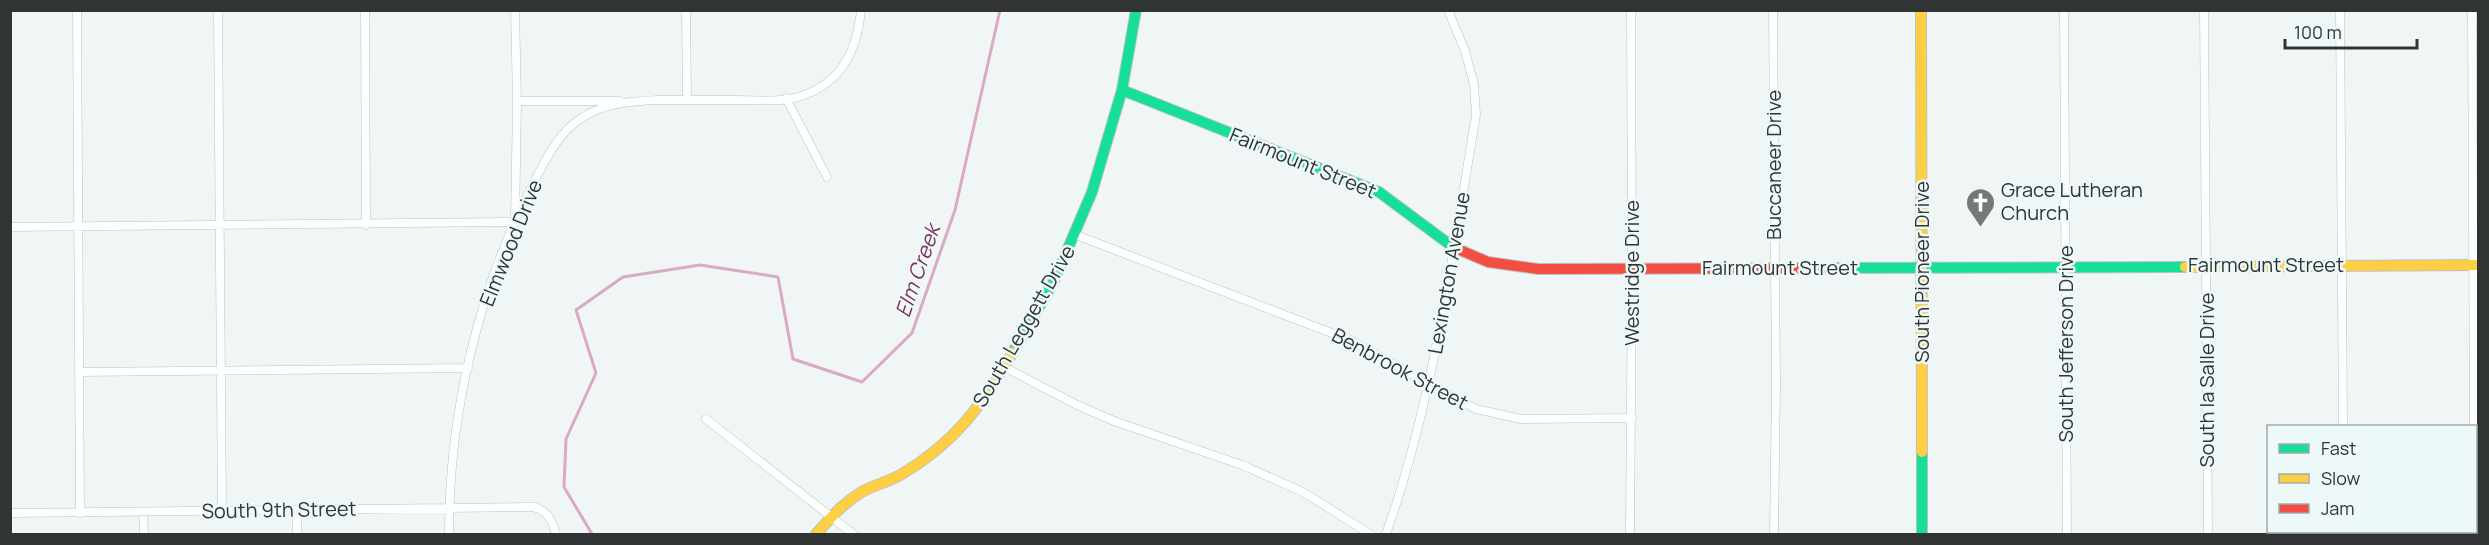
<svg xmlns="http://www.w3.org/2000/svg" width="2489" height="545" viewBox="0 0 2489 545" font-family="Manrope,sans-serif">
<style>
.lines{fill:none;stroke-linecap:round;stroke-linejoin:round}
.stream{stroke:#daaac3;stroke-width:3}
.street-casing{stroke:#bdc1c1;stroke-width:9}
.fast-casing{stroke:#bdc1c1;stroke-width:12}
.slow-casing{stroke:#bdc1c1;stroke-width:12}
.jam-casing{stroke:#bdc1c1;stroke-width:12}
.street{stroke:#fdfefe;stroke-width:8}
.fast{stroke:#16e098;stroke-width:10}
.slow{stroke:#ffcf43;stroke-width:10}
.jam{stroke:#f24e42;stroke-width:10}
.labels{text-anchor:middle;stroke-width:5;stroke-linejoin:round;paint-order:stroke}
.street-label{font-size:20px;fill:#303435;stroke:#edf8f9}
.poi-label{font-size:20px;fill:#303435;stroke:#edf8f9;text-anchor:start}
.water-label{font-size:21px;font-style:italic;fill:#822f5f;stroke:#edf8f9}
</style>
<rect width="100%" height="100%" fill="#f0f6f6"/>
<g class="lines">
<path class="stream" d="M592,534L564,487L566,439L596,373L576,310L623,277L700,265L778,277L793,359L862,382L912,333L955,210L1000,10"/>
<defs>
<path id="street" d="M77,10L80,513
M218,10L222,511
M365,10L366,225
M686,10L687,100
M1773,10L1776,385L1774,534
M2064,10L2067,534
M2204,10L2208,534
M2340,10L2343,426
M2472,10L2474,426
M786,98L827,177
M517,101H620
M10,227L515,222L517,101L515,10
M1076,235L1350,340L1476,409L1521,419L1632,418
M1004,367L1077,405L1114,421L1242,465L1303,492L1370,534
M79,372L468,368
M706,419L853,534
M297,509V534
M143,512L144,534
M10,513L533,507C548,510 552,521 556,534
M2343,532V534
M2474,532V534
M449,534C449,416 477,294 531,188C544,163 556,135 580,119C602,103 633,101 659,100C685,100 710,100 736,100C757,100 784,103 804,95C843,81 857,49 861,10
M1386,534C1434,399 1452,256 1476,115L1474,84L1465,51L1448,10
M1630,534L1632,269L1631,10"/>
<path id="fast" d="M1122,90L1379,192L1453,247
M1830,268L2185,267
M1013,352L1054,281L1092,192L1122,90L1136,10
M1922,452V534"/>
<path id="slow" d="M1921,10L1922,452
M2185,267L2478,265
M816,534C830,519 842,504 860,493C873,485 889,482 902,474C956,442 982,405 1013,352"/>
<path id="jam" d="M1453,247L1488,262L1538,269L1830,268"/>
</defs>
<use href="#street" class="street-casing"/>
<use href="#fast" class="fast-casing"/>
<use href="#slow" class="slow-casing"/>
<use href="#jam" class="jam-casing"/>
<use href="#street" class="street"/>
<use href="#fast" class="fast"/>
<use href="#slow" class="slow"/>
<use href="#jam" class="jam"/>
</g>
<defs>
<symbol id="church-pin" viewBox="-11 -11 22 30"><path d="M0 17L-7.5 6A9.5 9.5 0 1 1 7.5 6Z" fill="#737879" stroke="#edf8f9"/><path d="M-1.2-6h2.4v3.5h3.3v2.4h-3.3V6h-2.4V-.1h-3.3v-2.4h3.3Z" fill="#fff"/></symbol>
</defs>
<g fill-rule="evenodd">
<use href="#church-pin" x="1964" y="186" width="33" height="45"/>
</g>
<g class="labels">
<g class="street-label">
<text transform="translate(1303 163) rotate(22)" y="7">Fairmount Street</text>
<text transform="translate(1774 165) rotate(-90)" y="7">Buccaneer Drive</text>
<text transform="translate(511 243) rotate(-68)" y="7">Elmwood Drive</text>
<text x="2266" y="272">Fairmount Street</text>
<text x="1780" y="275">Fairmount Street</text>
<text transform="translate(1922 272) rotate(-90)" y="7">South Pioneer Drive</text>
<text transform="translate(1449 273) rotate(-80)" y="7">Lexington Avenue</text>
<text transform="translate(1632 273) rotate(-90)" y="7">Westridge Drive</text>
<text transform="translate(1024 326) rotate(-60)" y="7">South Leggett Drive</text>
<text transform="translate(2066 344) rotate(-90)" y="7">South Jefferson Drive</text>
<text transform="translate(1400 369) rotate(28)" y="7">Benbrook Street</text>
<text transform="translate(2207 380) rotate(-90)" y="7">South la Salle Drive</text>
<text transform="translate(279 510) rotate(-1)" y="7">South 9th Street</text>
</g>
<g class="poi-label">
<text x="2001" y="197">Grace Lutheran<tspan x="2001" dy="23">Church</tspan></text>
</g>
<g class="water-label">
<text transform="translate(918 271) rotate(-71)" y="7">Elm Creek</text>
</g>
</g>
<rect width="2489" height="545" fill="none" stroke="#303435" stroke-width="24"/>
<rect x="2267" y="425" width="210" height="108" fill="#edf8f9" stroke="#a1aaab" stroke-width="1.5"/>
<rect x="2279" y="444" width="30" height="9" fill="#16e098" stroke="#a1aaab" stroke-width="1.5"/>
<text x="2321" y="455" font-size="18" fill="#303435">Fast</text>
<rect x="2279" y="474" width="30" height="9" fill="#ffcf43" stroke="#a1aaab" stroke-width="1.5"/>
<text x="2321" y="485" font-size="18" fill="#303435">Slow</text>
<rect x="2279" y="504" width="30" height="9" fill="#f24e42" stroke="#a1aaab" stroke-width="1.5"/>
<text x="2321" y="515" font-size="18" fill="#303435">Jam</text>
<path d="M2285 39v9h132v-9" fill="none" stroke="#303435" stroke-width="3"/>
<text x="2294" y="39" font-size="18" fill="#303435" stroke="#edf8f9" stroke-width="4.5" paint-order="stroke">100 m</text>
</svg>
